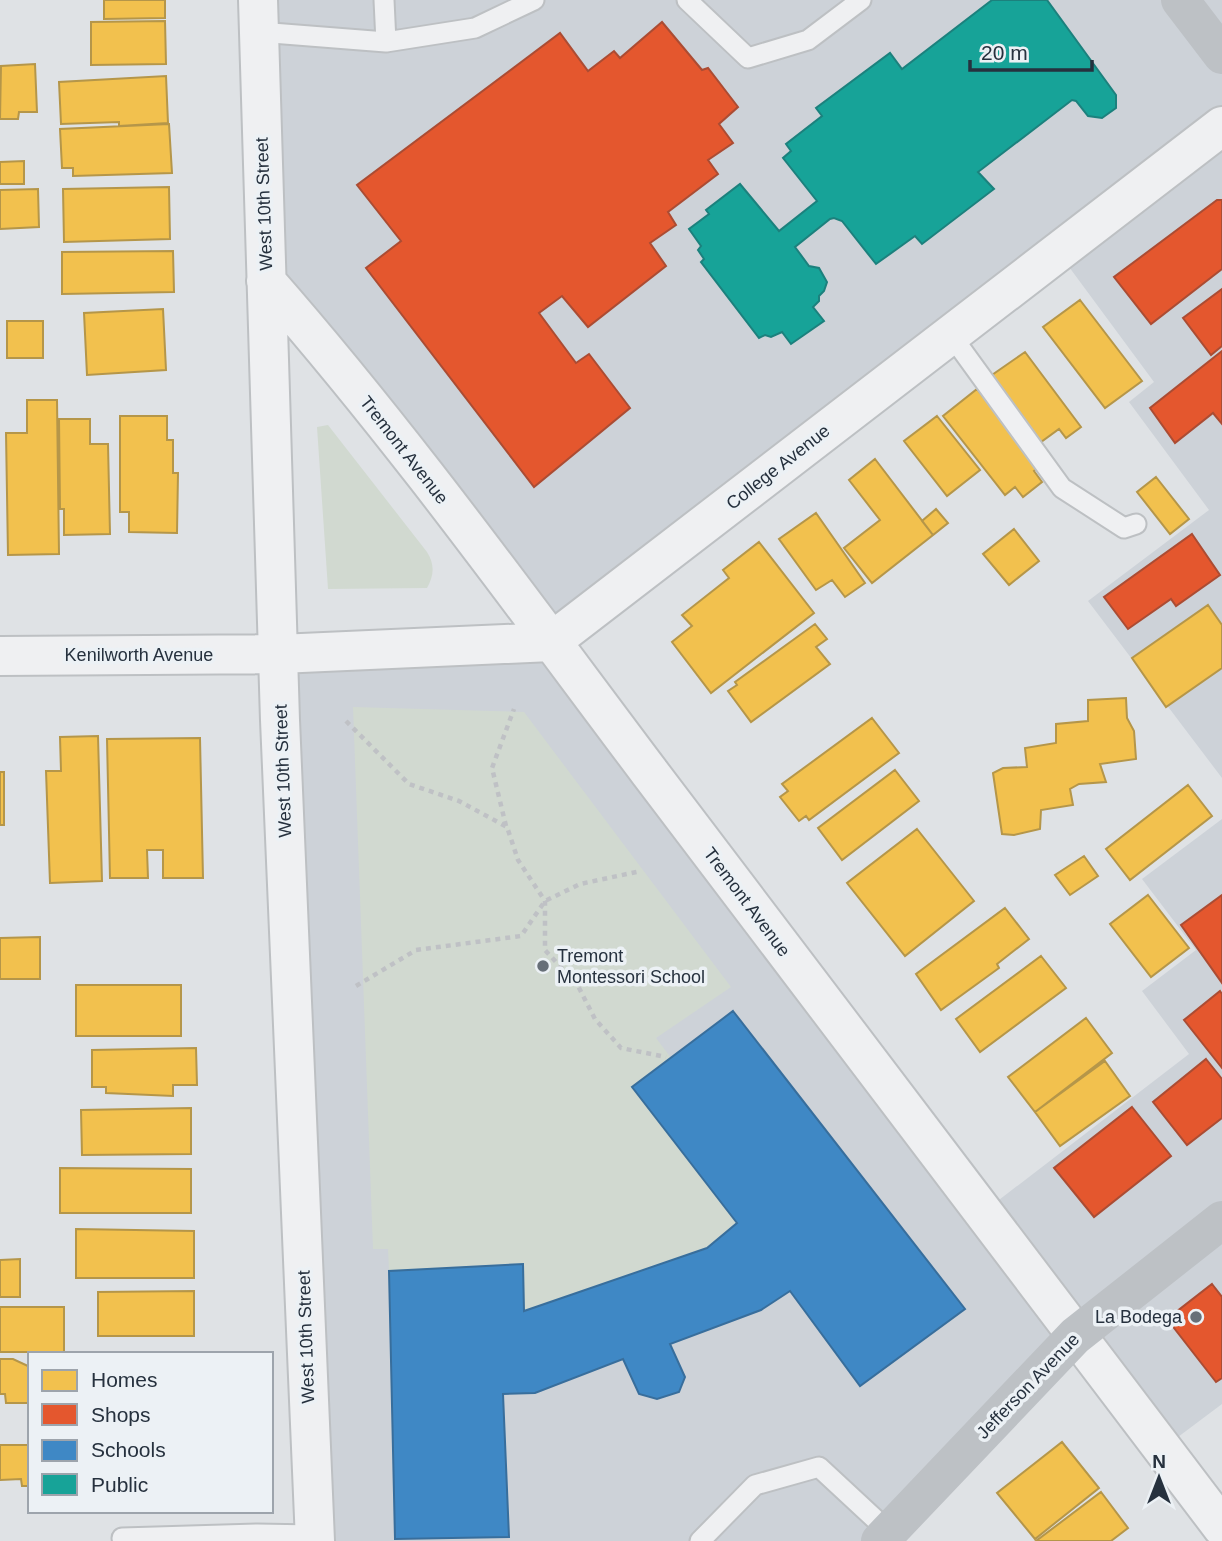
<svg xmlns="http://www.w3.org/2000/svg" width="1222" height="1541" viewBox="0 0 1222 1541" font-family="Helvetica,sans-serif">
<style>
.built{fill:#cdd2d8}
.green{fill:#d1d9d0}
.homes{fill:#f2c14e;stroke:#b59649;stroke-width:2}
.shops{fill:#e4572e;stroke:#ab4c33;stroke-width:2}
.schools{fill:#3f88c5;stroke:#386e9c;stroke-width:2}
.public{fill:#17a398;stroke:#1c817d;stroke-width:2}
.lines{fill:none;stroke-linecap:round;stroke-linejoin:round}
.lane-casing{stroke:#bdc0c3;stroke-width:23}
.street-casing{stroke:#bdc0c3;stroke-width:42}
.path{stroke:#bfc1c5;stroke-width:4.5;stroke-dasharray:5 5;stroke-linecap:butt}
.lane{stroke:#eff0f2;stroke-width:19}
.street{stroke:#eff0f2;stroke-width:38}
.secondary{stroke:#bdc1c5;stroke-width:38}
.poi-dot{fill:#676f78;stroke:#ecf1f5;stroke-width:2.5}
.labels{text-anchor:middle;stroke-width:7;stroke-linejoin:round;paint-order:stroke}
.street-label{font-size:18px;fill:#26313e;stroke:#ecf1f5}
.poi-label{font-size:18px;fill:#26313e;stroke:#ecf1f5;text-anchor:start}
</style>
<rect width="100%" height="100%" fill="#dfe2e5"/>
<path class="built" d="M258,0H1222V778L1088,601L1209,510L1129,402L1154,382L1058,252L551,642L982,1213L1189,1054L1142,991L1196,950L1142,879L1222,819V1404L1162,1449L1075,1337L880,1541H315L279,654L550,642L266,281Z"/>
<path class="green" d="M328,425L427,552C435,565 434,575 427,588L328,589L317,427Z
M353,707L524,712L731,987L656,1038L671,1058L632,1087L737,1223L707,1248L524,1311L523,1264L389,1271L388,1249H373Z"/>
<path class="homes" d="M104,0H165V18L104,19Z
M165,21L166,64L91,65V22Z
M35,64L37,112H19L18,119H0L1,66Z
M166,76L168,123L119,126V122L61,124L59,82Z
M169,124L172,173L73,176V168H62L60,129Z
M24,161V184H0V162Z
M169,187L170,239L64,242L63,189Z
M38,189L39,227L0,229V190Z
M173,251L174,292L62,294V252Z
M1080,300L1142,381L1105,408L1043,327Z
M163,309L166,370L87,375L84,313Z
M7,321H43V358H7Z
M1025,352L1081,427L1066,438L1059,429L1041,442L992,375Z
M977,389L1039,467L1034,471L1042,482L1023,497L1015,487L1005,495L943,416Z
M27,400H57L59,554L8,555L6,433H27Z
M120,416H167V440H173V473H178L177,533L129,532V512H120Z
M937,416L980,470L947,496L904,441Z
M59,419H90V444H108L110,534L64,535V509H60Z
M875,459L933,535L872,583L844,548L880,520L849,480Z
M1156,477L1189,519L1170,534L1137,492Z
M936,509L948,523L933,535L922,521Z
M816,513L865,583L845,597L832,580L816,590L779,539Z
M1014,529L1039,561L1009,585L983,554Z
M759,542L814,613L711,693L672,642L692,626L682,615L729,578L723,570Z
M1208,605L1222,625V668L1166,707L1132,658Z
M815,624L827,639L816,647L830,664L751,722L728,691L737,685L735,682Z
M1126,698L1127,718L1134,731L1136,759L1100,764L1106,782L1079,784L1070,789L1073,805L1041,810L1040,829L1014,835L1002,834L993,773L1003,768L1027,767L1025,748L1056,743V724L1088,721V700Z
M872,718L899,753L809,820L806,816L799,821L780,797L788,791L782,784Z
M98,736L102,881L50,883L46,771H61L60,737Z
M200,738L203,878H163V850H147L148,878H110L107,739Z
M895,770L919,801L842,860L818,828Z
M0,772H4V825H0Z
M1188,785L1212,816L1130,880L1106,849Z
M917,829L974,901L905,956L847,883Z
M1084,856L1098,876L1070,895L1055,875Z
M1148,895L1189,948L1151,977L1110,924Z
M1005,908L1029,939L997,964L999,968L941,1010L916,974Z
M40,937V979H0V938Z
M1041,956L1066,988L980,1052L956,1019Z
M76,985H181V1036H76Z
M1086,1018L1112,1053L1035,1112L1008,1077Z
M196,1048L197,1085H173V1096L106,1093V1087H92V1050Z
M1105,1061L1130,1096L1060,1146L1035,1112Z
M191,1108V1154L82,1155L81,1110Z
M60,1168L191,1169V1213H60Z
M76,1229L194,1231V1278H76Z
M20,1259V1297H0V1260Z
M194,1291V1336H98V1292Z
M0,1307H64V1352H0Z
M0,1359H13L30,1367V1410H28V1403H6L5,1394H0Z
M1062,1442L1099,1488L1035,1539L997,1493Z
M0,1445H30V1486H22L21,1479L0,1480Z
M1101,1492L1128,1528L1111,1541H1036Z"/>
<path class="shops" d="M662,22L702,70L708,68L738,107L719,124L733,143L708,160L718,174L668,212L676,225L650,243L666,266L588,327L562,296L539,313L576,363L589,354L630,408L534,487L366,268L401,241L357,185L560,33L588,71L614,51L620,58Z
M1217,200H1222V269L1151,324L1114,277Z
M1222,289V346L1211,355L1183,318Z
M1222,351V424L1213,413L1175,443L1150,408Z
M1192,534L1220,575L1176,606L1171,599L1128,629L1104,597Z
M1222,895V983L1181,925Z
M1220,991L1222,994V1068L1184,1020Z
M1206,1059L1222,1079V1118L1187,1145L1153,1102Z
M1132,1107L1171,1156L1094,1217L1054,1168Z
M1212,1284L1222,1297V1378L1216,1382L1167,1319Z"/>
<path class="schools" d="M733,1011L965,1309L860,1386L790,1291L761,1310L670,1344L685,1377L679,1392L657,1399L639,1394L623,1359L535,1393L503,1394L509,1537L395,1539L389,1271L523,1264L524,1311L707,1248L737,1223L632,1087Z"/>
<path class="public" d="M992,0H1047L1116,95V108L1102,118L1088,116L1076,101L1072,100L978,172L994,189L922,244L915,236L876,264L842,221L834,218L830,219L795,247L809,266L819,268L827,282L824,291L819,296V301L813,307L824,321L791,344L782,332L771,337L765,335L759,338L701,262L704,259L698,250L701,246L689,229L709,214L706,210L740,184L779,231L817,201L783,158L791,151L786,144L822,116L816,108L890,53L902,69Z"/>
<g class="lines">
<defs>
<path id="lane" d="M384,0L386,42
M687,0L748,58L808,40L861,0
M259,32L386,42L475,28L534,0
M951,335L1062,488L1124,528L1136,524
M122,1538L257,1534L314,1535
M700,1541L755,1485L819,1467L889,1532"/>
<path id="street" d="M258,0L280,720L315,1541
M266,281C403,437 525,607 650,773C840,1025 1030,1277 1222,1527
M0,656L279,654L551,642L1222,126"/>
</defs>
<use href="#lane" class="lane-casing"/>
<use href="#street" class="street-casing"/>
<path class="path" d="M346,721L409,784L459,801L507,827L518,860L545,901V950L578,986L595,1019L621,1048L666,1057
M506,826L492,768L514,709
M356,986L416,950L521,936L545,901L580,884L641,871"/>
<use href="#lane" class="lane"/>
<use href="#street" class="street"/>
<path class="secondary" d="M1180,0L1222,55
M880,1541L1075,1336L1222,1220"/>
</g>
<g class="poi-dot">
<circle cx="543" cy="966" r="7"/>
<circle cx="1196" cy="1317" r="7"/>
</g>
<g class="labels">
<g class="street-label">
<text transform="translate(264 204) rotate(-92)" y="6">West 10th Street</text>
<text transform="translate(404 450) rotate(52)" y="6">Tremont Avenue</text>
<text transform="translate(778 467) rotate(-38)" y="6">College Avenue</text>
<text x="139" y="661">Kenilworth Avenue</text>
<text transform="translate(283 771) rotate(-92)" y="6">West 10th Street</text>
<text transform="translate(747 902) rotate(53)" y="6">Tremont Avenue</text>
<text transform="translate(306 1337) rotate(-92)" y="6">West 10th Street</text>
<text transform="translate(1028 1386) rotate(-46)" y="6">Jefferson Avenue</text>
</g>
<g class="poi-label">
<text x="557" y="962">Tremont<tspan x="557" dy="21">Montessori School</tspan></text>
<text x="1182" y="1323" text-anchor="end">La Bodega</text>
</g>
</g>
<rect x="28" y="1352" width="245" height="161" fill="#ecf1f5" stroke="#9da4ac" stroke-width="2"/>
<rect x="42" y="1370" width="35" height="21" fill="#f2c14e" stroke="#9da4ac" stroke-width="2"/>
<text x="91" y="1387" font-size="21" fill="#26313e">Homes</text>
<rect x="42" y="1404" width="35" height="21" fill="#e4572e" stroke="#9da4ac" stroke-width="2"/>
<text x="91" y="1422" font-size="21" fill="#26313e">Shops</text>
<rect x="42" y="1440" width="35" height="21" fill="#3f88c5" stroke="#9da4ac" stroke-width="2"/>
<text x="91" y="1457" font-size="21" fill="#26313e">Schools</text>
<rect x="42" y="1474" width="35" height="21" fill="#17a398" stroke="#9da4ac" stroke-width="2"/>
<text x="91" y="1492" font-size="21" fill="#26313e">Public</text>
<g transform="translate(1159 1478)" stroke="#ecf1f5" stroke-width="5" paint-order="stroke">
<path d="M0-5L12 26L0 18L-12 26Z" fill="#26313e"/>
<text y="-10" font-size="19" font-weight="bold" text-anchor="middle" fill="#26313e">N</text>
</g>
<path d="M970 60v10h122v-10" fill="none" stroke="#26313e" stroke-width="3.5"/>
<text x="981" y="60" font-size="21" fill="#26313e" stroke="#ecf1f5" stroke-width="5" paint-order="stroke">20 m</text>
</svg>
